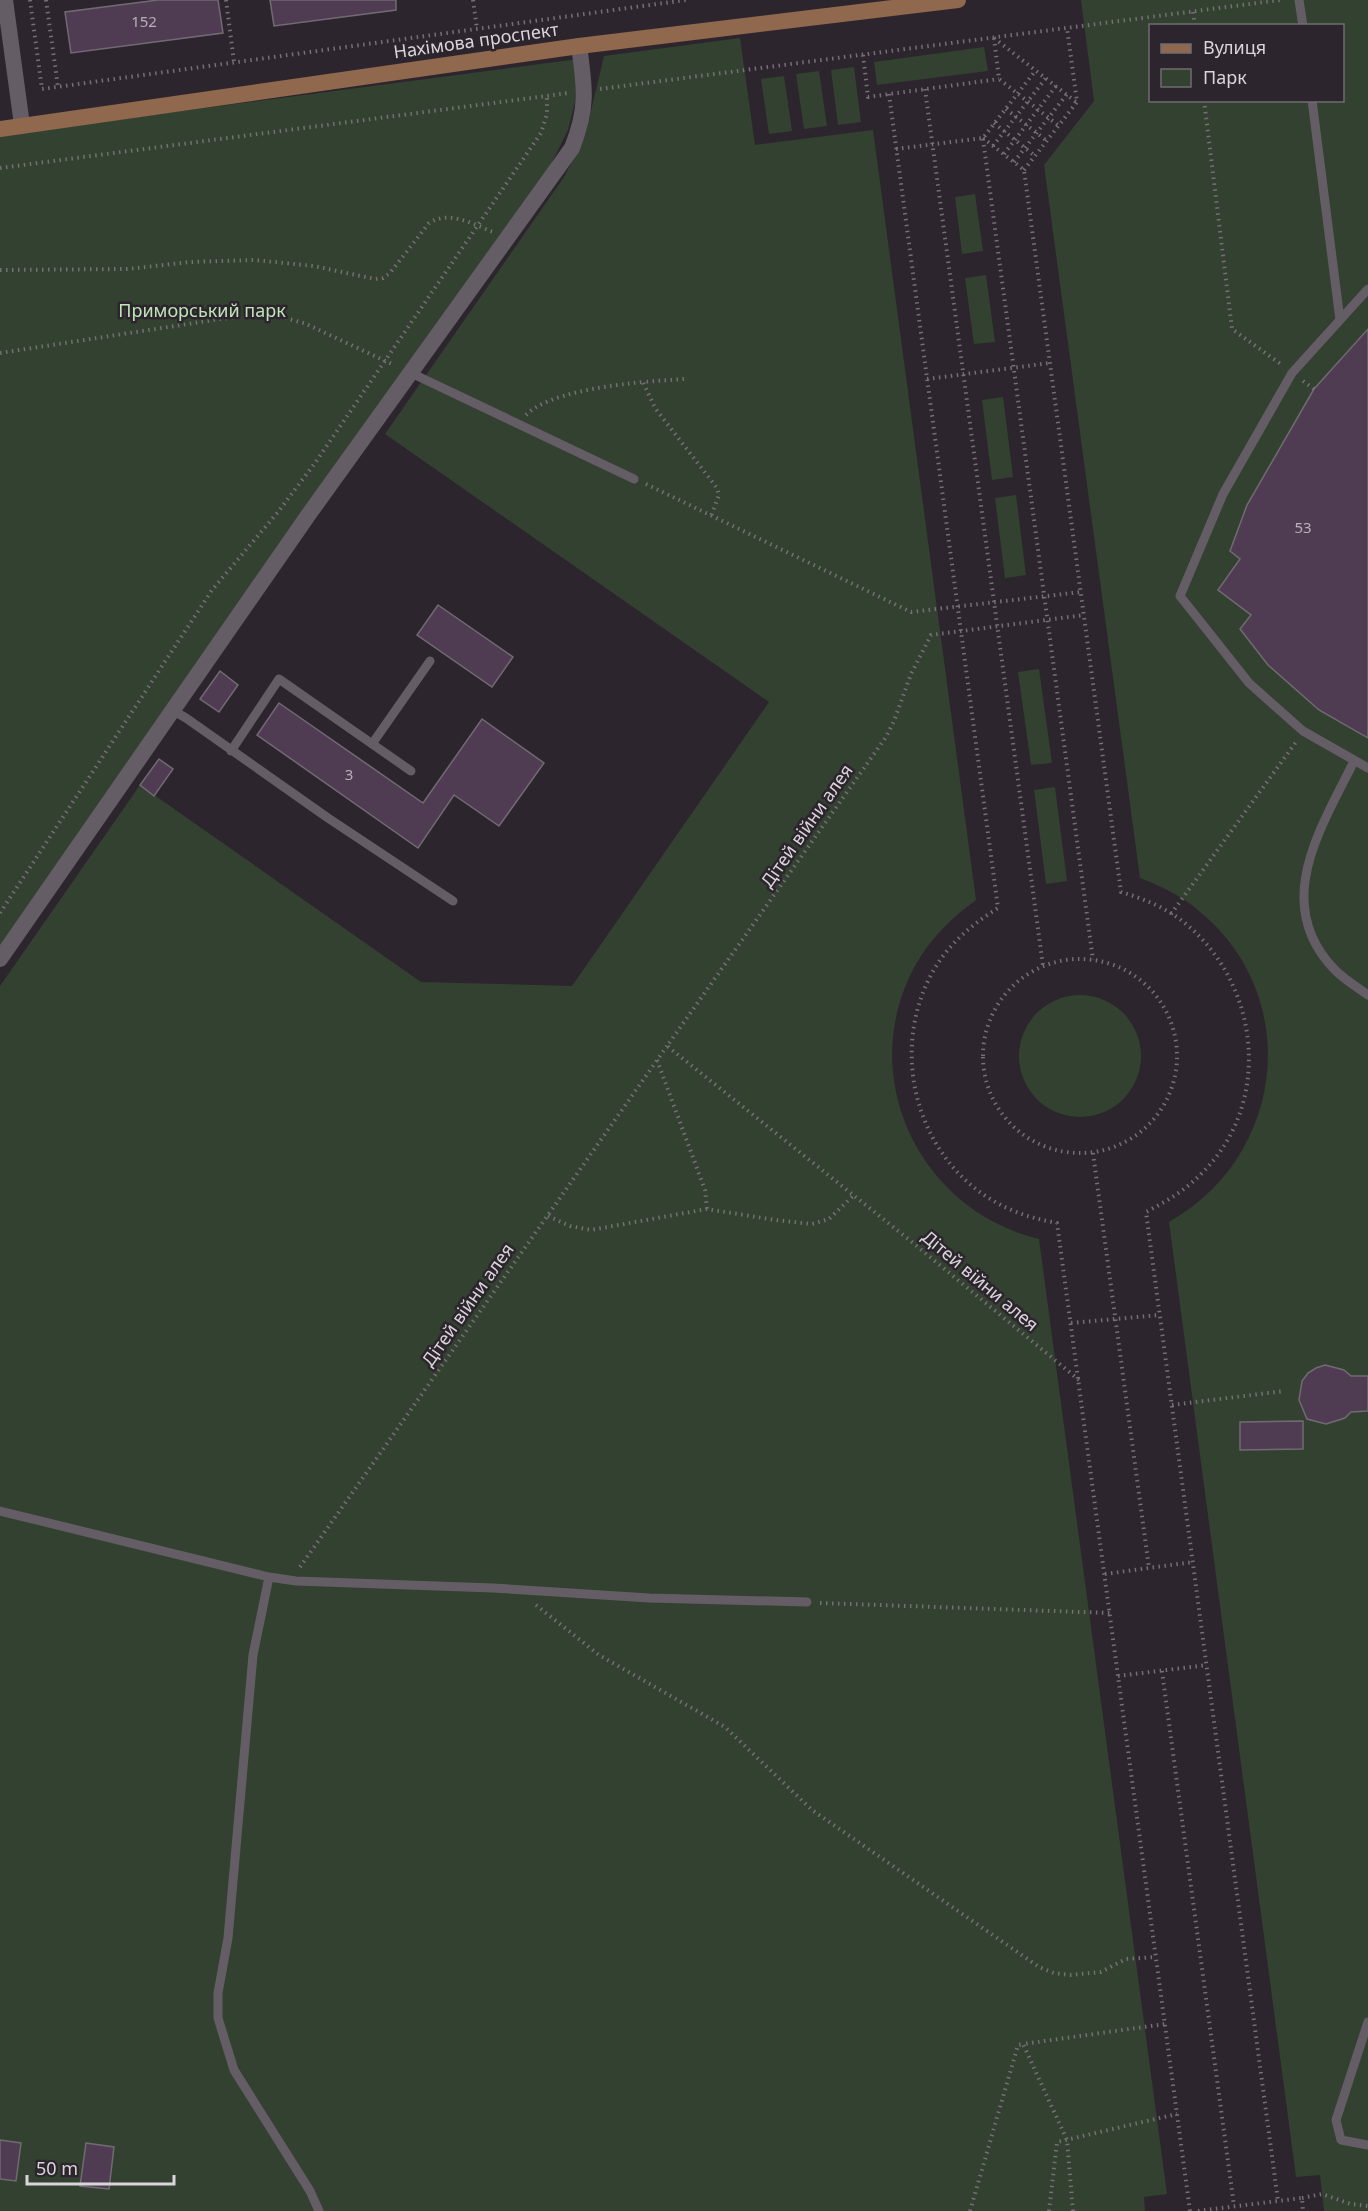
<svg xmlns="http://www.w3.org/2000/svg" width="1368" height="2211" viewBox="0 0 1368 2211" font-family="'Noto Sans',sans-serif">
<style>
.green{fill:#334130;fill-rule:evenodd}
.building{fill:#4f3c52;stroke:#726a73;stroke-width:1.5}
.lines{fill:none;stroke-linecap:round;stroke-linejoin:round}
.path{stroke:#756f76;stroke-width:4;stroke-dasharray:1.5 4.5;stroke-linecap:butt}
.service{stroke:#655d66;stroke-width:9}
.minor{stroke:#655d66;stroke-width:16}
.secondary{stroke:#90684d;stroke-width:16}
.labels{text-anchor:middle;stroke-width:5;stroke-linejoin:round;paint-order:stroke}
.number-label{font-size:15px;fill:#b7afb8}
.street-label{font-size:18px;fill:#dad5da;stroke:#2c252d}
.park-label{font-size:18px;fill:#bfe5b7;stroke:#2c252d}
</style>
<rect width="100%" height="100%" fill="#2c252d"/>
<path class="green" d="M1081,0H1368V2211H1324L1320,2175L1296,2177L1169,1222C1285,1157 1304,997 1199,911C1182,896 1161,886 1140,878L1044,165L1094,101ZM1150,26H1342V100H1150Z
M740,38L755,145L873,130L976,900C951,918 930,939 915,966C855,1076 919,1210 1039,1239L1167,2194L1144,2197L1145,2211H0V986L140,785L421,982L572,986L769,702L385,434L564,177L585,136L604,56Z
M984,47L988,71L877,85L874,62Z
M586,58L568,130L549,168L0,955V135Z
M854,67L861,122L838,125L831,70Z
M819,71L827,126L804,129L796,74Z
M784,76L792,131L769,134L761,79Z
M975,194L983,251L962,254L955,197Z
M986,275L995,342L974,344L965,278Z
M1003,397L1013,477L992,480L982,400Z
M1016,495L1026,575L1005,578L995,498Z
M1039,669L1052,763L1031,765L1018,672Z
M1055,787L1067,881L1046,884L1034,790Z
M1019 1056a61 61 0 1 1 122 0a61 61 0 1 1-122 0Z"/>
<path class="building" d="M158,0H218L223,33L71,53L65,12Z
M270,0H396V10L274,26Z
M1368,329V738L1319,710L1268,665L1240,629L1251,615L1218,590L1240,559L1230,551L1247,505L1314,389Z
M438,605L513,657L492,687L417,635Z
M220,671L238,685L219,712L200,699Z
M279,703L423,803L482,719L544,763L499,826L454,795L418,848L257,735Z
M159,759L173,769L154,796L140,785Z
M1325,1365L1344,1370L1351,1376H1368V1411L1351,1412L1345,1418L1326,1424L1307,1419L1299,1400L1302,1381L1308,1373L1316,1368Z
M1303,1421V1449L1240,1450V1422Z
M0,2140L21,2143L16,2181L0,2179Z
M86,2143L114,2147L109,2189L80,2186Z"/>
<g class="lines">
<path class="path" d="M30,0L42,89L686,0
M46,0L58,87
M226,0L234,62
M473,0L477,29
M1193,12L1195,26
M994,38L999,79L1059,126
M994,38L1076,102
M863,55L868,97L999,79
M600,89L1280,0
M925,89L1043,966
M889,94L998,908C971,925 946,946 931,975C886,1060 922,1174 1014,1211C1028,1217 1042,1220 1057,1223L1190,2211
M1204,100L1232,329L1282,365
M1006,109L1047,141
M994,123L1035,156
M983,138L1024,170L1121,892C1144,899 1167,908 1186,924C1260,985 1273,1103 1202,1173C1186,1190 1167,1201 1146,1212L1278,2201
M983,139L1093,960
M993,146L1046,78
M896,149L983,138L1036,70
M1004,154L1056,86
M1014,162L1067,94
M0,168L569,93
M1024,170L1077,102L1067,28
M0,270L128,269L190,262L255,260L314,266L375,279L383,278L390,273L429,223C449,210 473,224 493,232
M0,353L220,319L259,315L281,317L304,323L394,365
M684,379L643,382L655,408L717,488L719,495L711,516
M927,379L1050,363
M1303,381L1314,389
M526,415C547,393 613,385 643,382
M646,484L911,612L1081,592
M0,913L212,590L278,512L315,463L541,133L547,114V96
M1171,914L1296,742
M983 1056a97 97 0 1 1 194 0a97 97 0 1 1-194 0Z
M657,1060L705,1190L707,1209
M1093,1153L1149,1568
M548,1216L570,1226L591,1230L707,1209L775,1220L812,1224L829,1219L854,1195
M1071,1323L1160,1315
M1079,1380L907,1238L667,1046L886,737L894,721L911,674L931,635L1084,615
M1172,1405L1284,1391
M300,1567L667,1046
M1105,1574L1193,1562
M820,1603L1110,1613
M536,1605L599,1655L725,1727L812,1810L1039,1967L1054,1973L1070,1975L1101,1972L1126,1959L1156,1957
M1162,1671L1234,2206
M1118,1676L1207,1665
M1302,2198L1322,2194L1351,2204L1368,2206
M970,2211L1018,2045L1023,2044
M1049,2211L1057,2142L1177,2114
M1073,2211L1067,2140L1023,2044L1165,2024
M1198,2211L1302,2198L1303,2211"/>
<path class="service" d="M1299,0L1303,26
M1312,100L1340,320
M1368,289L1292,373L1223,494L1180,596L1249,683L1303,731L1368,768
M411,373L634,479
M172,710L186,718L328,818L453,901
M372,744L430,661
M231,751L279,679L411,771
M1354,761C1322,827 1270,903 1335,970C1345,980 1357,987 1368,995
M0,1511L269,1577L296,1581L493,1588L649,1598L807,1602
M269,1577L253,1655L228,1938L218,1993V2018L234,2070L310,2191L319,2211
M1368,2022L1336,2120L1341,2140L1368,2145"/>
<path class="minor" d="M5,0L22,125
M0,959L309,514L572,148C588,108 585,88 579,46"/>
<path class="secondary" d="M0,129L579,46L958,0"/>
</g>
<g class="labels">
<g class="number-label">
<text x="144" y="27">152</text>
<text x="1303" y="533">53</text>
<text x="349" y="780">3</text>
</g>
<g class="street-label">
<text transform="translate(476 41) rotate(-8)" y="6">Нахімова проспект</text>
<text transform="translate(807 826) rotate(-55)" y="6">Дітей війни алея</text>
<text transform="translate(980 1281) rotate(40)" y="6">Дітей війни алея</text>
<text transform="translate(468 1305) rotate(-55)" y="6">Дітей війни алея</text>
</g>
<g class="park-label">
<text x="202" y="317">Приморський парк</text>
</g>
</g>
<rect x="1149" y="24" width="195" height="78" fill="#2c252d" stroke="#726b72" stroke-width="1.5"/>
<rect x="1161" y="44" width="30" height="9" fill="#90684d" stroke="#726b72" stroke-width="1.5"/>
<text x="1203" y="54" font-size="18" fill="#dad5da">Вулиця</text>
<rect x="1161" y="69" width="30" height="18" fill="#334130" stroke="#726b72" stroke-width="1.5"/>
<text x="1203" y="84" font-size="18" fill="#dad5da">Парк</text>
<path d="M27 2175v9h147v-9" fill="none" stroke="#dad5da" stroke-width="3"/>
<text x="36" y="2175" font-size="18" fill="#dad5da" stroke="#2c252d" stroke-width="4.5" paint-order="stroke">50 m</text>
</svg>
